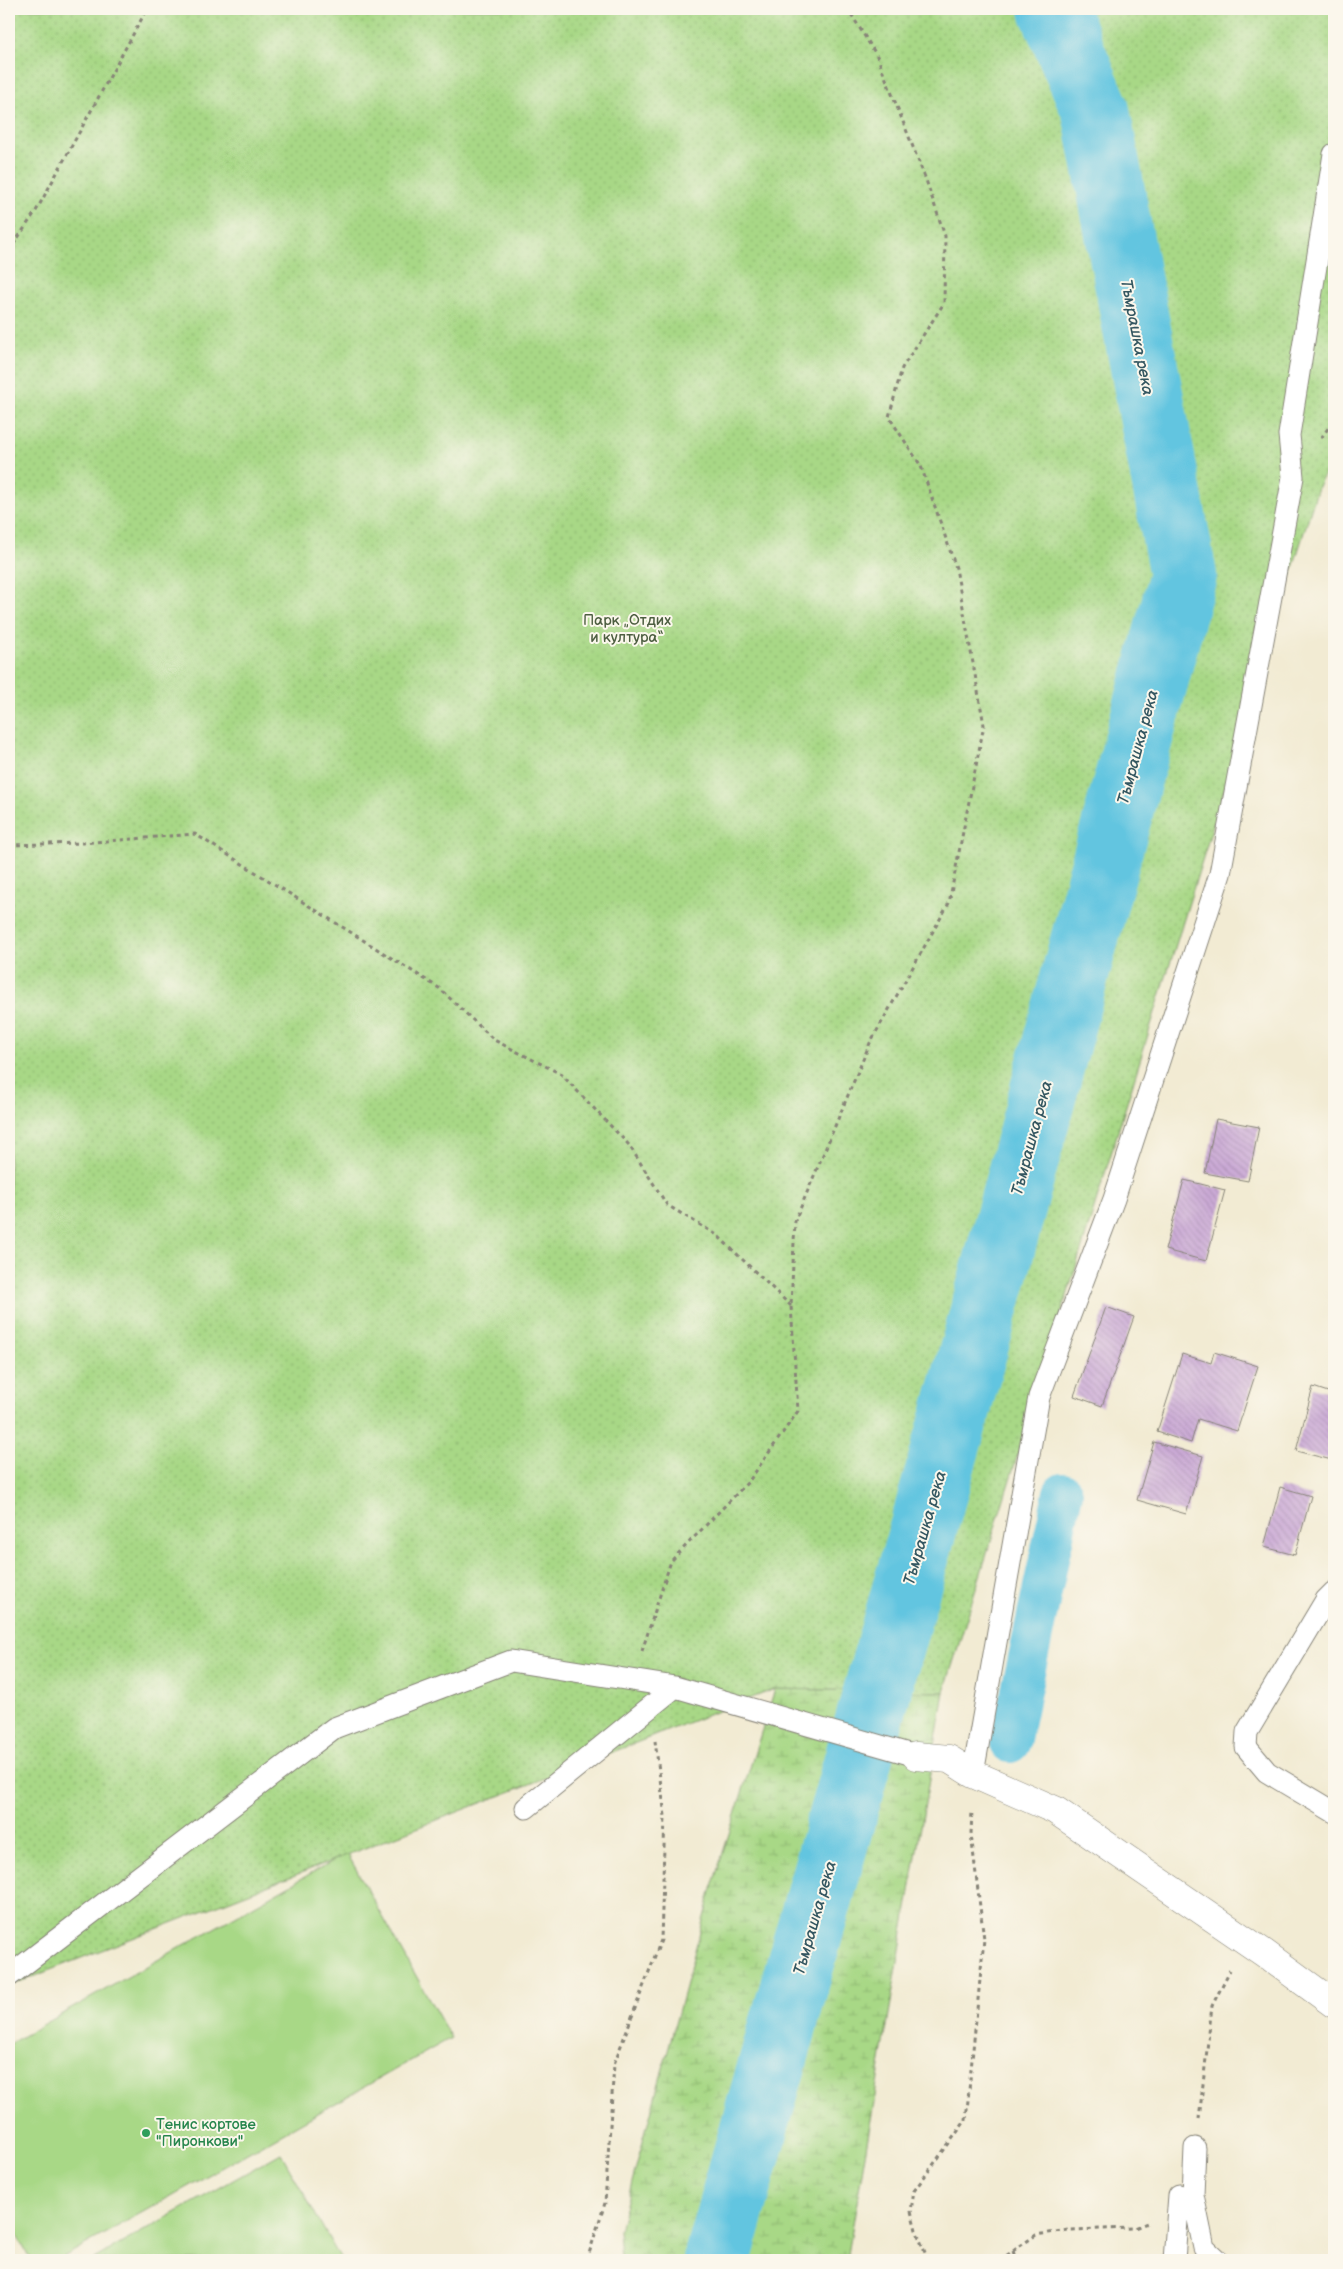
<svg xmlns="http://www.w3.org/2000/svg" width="1343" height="2269" viewBox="0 0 1343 2269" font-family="'Balsamiq Sans',sans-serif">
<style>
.grass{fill:#a8d886;stroke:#627a51}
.wetland{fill:url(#wetland-marsh);stroke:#627a51}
.park{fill:url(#park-dots);stroke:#627a51}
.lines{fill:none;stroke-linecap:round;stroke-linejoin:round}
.canal{stroke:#62c5e0;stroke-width:40}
.river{stroke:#62c5e0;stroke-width:68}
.building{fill:url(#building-back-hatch)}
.service-casing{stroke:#878478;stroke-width:23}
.minor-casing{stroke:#878478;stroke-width:29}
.path{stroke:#878478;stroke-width:3;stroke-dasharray:4 4;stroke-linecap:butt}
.service{stroke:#fff;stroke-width:21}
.minor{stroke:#fff;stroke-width:28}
.leisure-dot{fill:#2e9e5b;stroke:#fbf7ec;stroke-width:2}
.labels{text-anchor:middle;stroke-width:4;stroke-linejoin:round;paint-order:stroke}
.park-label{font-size:15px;fill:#4d5e41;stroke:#fbf7ec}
.leisure-label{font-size:15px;fill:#27864d;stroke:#fbf7ec;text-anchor:start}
.water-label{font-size:16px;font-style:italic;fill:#345761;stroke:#fbf7ec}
</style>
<defs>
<pattern id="wetland-marsh" width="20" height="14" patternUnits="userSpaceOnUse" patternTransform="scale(1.25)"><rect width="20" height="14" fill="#a8d886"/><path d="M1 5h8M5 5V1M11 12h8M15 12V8" fill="none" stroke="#90b973"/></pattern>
<pattern id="park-dots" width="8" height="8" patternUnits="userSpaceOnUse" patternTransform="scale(1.25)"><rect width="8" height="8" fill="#a8d886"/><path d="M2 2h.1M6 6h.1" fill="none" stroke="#90b973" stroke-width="1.8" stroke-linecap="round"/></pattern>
<pattern id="building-back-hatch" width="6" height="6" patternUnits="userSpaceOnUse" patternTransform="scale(1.25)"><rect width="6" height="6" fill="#cbaad6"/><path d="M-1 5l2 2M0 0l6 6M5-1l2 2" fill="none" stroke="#ae92b7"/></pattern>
</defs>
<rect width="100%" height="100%" fill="#fbf7ec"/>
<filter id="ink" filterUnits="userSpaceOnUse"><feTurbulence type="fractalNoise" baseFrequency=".02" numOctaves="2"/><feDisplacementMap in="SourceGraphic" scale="10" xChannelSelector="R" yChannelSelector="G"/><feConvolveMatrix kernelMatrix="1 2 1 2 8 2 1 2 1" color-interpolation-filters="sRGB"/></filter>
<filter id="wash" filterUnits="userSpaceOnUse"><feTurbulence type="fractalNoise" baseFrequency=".0096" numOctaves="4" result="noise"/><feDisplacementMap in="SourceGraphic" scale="20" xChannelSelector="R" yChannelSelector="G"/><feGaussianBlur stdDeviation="1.12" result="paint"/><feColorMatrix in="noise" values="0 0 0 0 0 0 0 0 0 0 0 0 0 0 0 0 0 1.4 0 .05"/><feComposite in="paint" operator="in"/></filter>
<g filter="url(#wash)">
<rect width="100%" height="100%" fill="#f2ebd3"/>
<path class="grass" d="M347,1853L451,2038L58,2260H31L9,2222V2044Z
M281,2153L341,2260H92Z"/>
<path class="wetland" d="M775,1689L944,1692L847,2260H621L619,2230L713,1884Z"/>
<path class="park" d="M9,9H1334V459L1319,484L944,1692L775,1689L9,1986Z"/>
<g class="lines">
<path class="canal" d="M1010,1743L1063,1493"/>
<path class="river" d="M717,2260L976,1341L1183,575L1096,111L1053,9"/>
</g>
<g id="blocks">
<path class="building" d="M1216,1119L1259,1127L1248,1181L1205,1173Z
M1184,1180L1225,1190L1206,1261L1165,1250Z
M1106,1307L1134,1317L1102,1406L1074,1396Z
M1214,1352L1258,1366L1237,1431L1198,1419L1191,1443L1157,1432L1182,1354L1211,1363Z
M1313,1387L1334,1394V1454L1332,1460L1296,1451Z
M1154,1442L1203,1456L1186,1514L1137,1500Z
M1280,1487L1311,1496L1295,1555L1264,1547Z"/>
</g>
</g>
<g filter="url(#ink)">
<use href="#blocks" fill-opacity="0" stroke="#878478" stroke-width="1"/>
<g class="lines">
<defs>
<path id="service" d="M1334,1592L1326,1600L1247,1732L1246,1747L1267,1772L1334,1812
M973,1774L1039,1397L1114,1199L1220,874L1293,477L1289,435L1334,154
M526,1808L675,1687
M9,1976L334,1728L511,1661L675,1687L916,1756
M1195,2148L1193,2195L1204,2248L1217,2260
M1174,2260L1179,2195"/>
<path id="minor" d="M916,1756L949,1759L973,1774L1055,1810L1264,1953L1334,2004"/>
</defs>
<use href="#service" class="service-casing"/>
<use href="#minor" class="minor-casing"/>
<path class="path" d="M9,251L36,211L147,9
M1321,438L1334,420
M9,845L82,843L195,834L439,988L494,1040L561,1074L629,1145L667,1205L717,1235L791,1306
M642,1651L671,1561L749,1481L798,1411L791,1306L795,1221L870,1043L949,903L984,725L956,568L921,466L889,417L902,368L944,303L945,236L926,180L877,56L848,9
M1199,2119L1212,2006L1230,1970
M1013,2251L1016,2260
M587,2260L605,2203L614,2064L661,1940L665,1816L655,1741
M928,2260L916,2230L911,2211L914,2191L966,2120L984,1939L971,1834L972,1810
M1000,2260L1036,2235L1068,2230L1135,2228L1147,2223"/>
<use href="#service" class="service"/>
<use href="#minor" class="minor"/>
</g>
</g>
<circle class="leisure-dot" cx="146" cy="2133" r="5"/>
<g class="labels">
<g class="park-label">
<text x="627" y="625">Парк „Отдих<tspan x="627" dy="17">и култура“</tspan></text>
</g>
<g class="leisure-label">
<text x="156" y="2129">Тенис кортове<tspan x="156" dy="17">"Пиронкови"</tspan></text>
</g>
<g class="water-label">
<text transform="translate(1138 337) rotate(79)" y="6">Тъмрашка река</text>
<text transform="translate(1137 747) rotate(-75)" y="6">Тъмрашка река</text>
<text transform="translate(1031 1138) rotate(-75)" y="6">Тъмрашка река</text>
<text transform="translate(924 1528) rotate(-74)" y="6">Тъмрашка река</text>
<text transform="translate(814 1918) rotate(-74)" y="6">Тъмрашка река</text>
</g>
</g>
<rect width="1343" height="2269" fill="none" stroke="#fbf7ec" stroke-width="30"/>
</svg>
